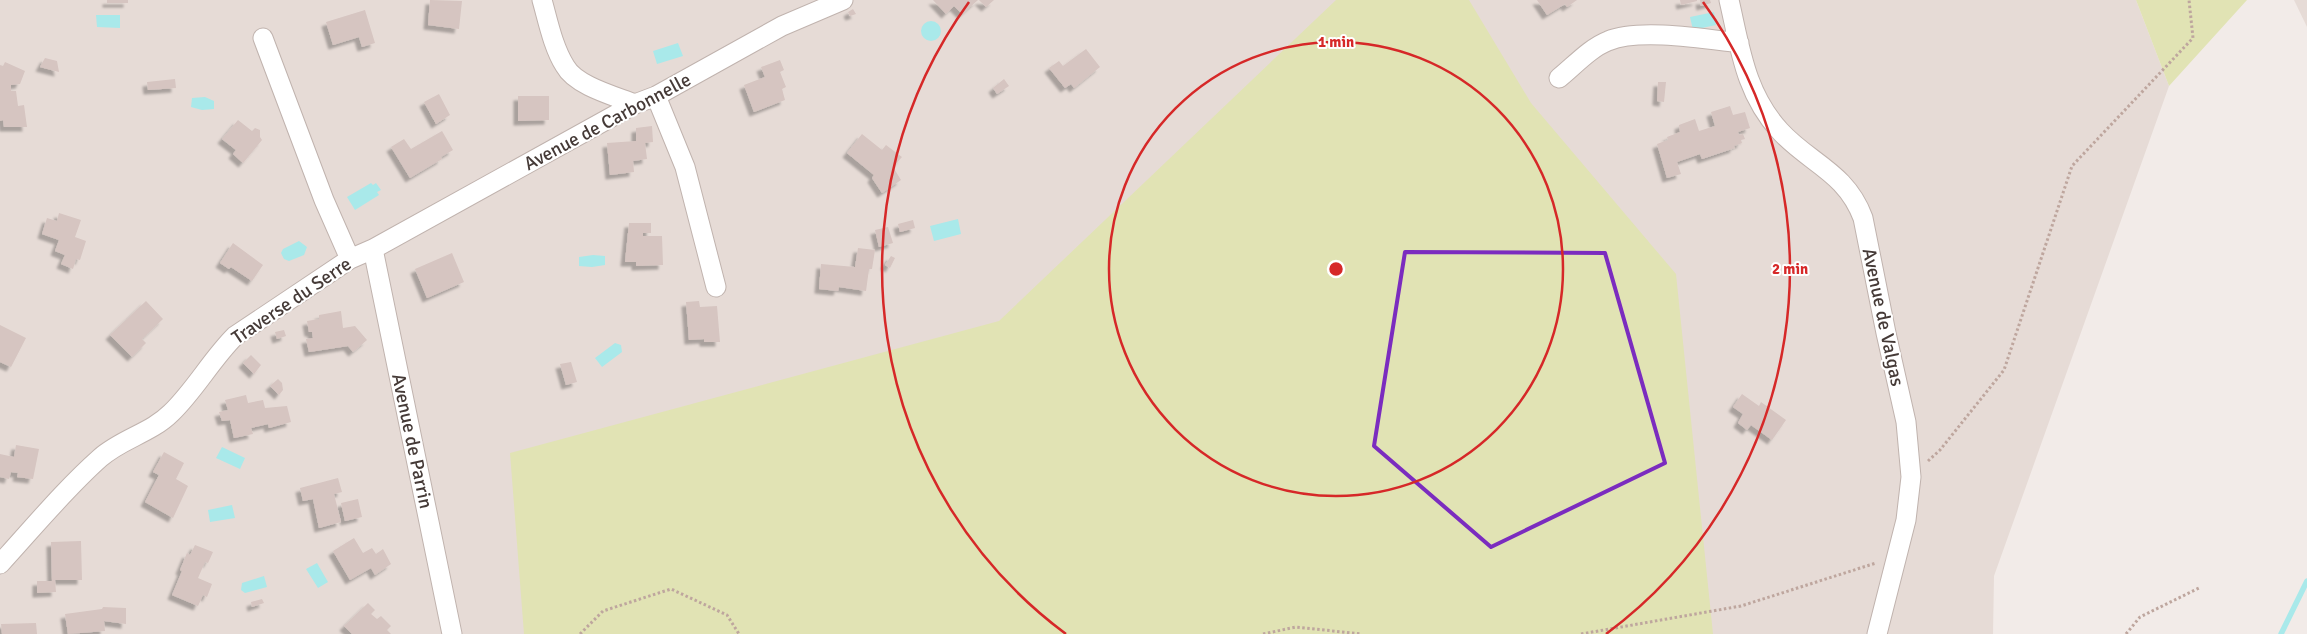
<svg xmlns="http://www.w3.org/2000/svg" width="2307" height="634" viewBox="0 0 2307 634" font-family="Signika,sans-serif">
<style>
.residential{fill:#e6dbd6}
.green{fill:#e1e3b4}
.water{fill:#a9e9ea}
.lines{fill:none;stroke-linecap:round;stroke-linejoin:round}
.stream{stroke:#a9e9ea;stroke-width:5.5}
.building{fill:#d6c5c1;filter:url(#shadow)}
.street-casing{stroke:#c0b3ae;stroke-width:21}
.path{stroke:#bea69e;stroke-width:3;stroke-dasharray:2.5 2.5;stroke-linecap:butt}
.street{stroke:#fff;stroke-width:19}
.marked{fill:none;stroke:#7b2cbf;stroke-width:4;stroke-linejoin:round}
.ring{fill:none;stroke:#d62828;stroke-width:2.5}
.labels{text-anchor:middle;stroke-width:4;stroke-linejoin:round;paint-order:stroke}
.street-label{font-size:19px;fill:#453a37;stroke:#fff}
.centre{fill:#d62828;stroke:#fff;stroke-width:2.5}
.ring-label{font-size:15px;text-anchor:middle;font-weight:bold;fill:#d62828;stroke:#fff;stroke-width:4;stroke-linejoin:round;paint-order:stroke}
</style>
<defs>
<filter id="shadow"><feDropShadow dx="-4.5" dy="4.5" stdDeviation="1" flood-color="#0004"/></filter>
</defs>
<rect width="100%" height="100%" fill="#f2ebe8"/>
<path class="residential" d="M0,0H2136L2169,86L1994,576L1993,634H0Z
M2294,0H2307V27Z"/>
<path class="green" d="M1336,0H1469L1531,103L1676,274L1713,634H524L510,453L999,321Z
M2136,0H2247L2169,86Z"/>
<path class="water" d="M1714,12L1716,25L1693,30L1690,17Z
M96,15H120V28L97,27Z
M921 31a10 10 0 1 1 20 0a10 10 0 1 1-20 0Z
M678,43L683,56L657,64L653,51Z
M205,97L214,101V109L202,110L191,107L192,98Z
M371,183L373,185L376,183L381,190L377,192L379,195L355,210L347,197Z
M958,219L961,234L934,241L930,226Z
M299,241L307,247L304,255L289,261L284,259L281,253L283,249Z
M593,255L605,256V265L592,267L579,266V257Z
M615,343L621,345L622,352L602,367L595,358Z
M222,447L245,458L240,469L216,458Z
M232,505L235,518L210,522L208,510Z
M317,563L328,582L318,588L306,569Z
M264,576L267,587L245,593L241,590L242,583Z"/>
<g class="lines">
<path class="stream" d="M2281,634L2307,581"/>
</g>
<path class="building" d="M107,0H128V3H107Z
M430,0L462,1L459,29L428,25Z
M933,0H978L962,14L954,6L946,14Z
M979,0H994L986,7Z
M1537,0H1577L1567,7L1565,4L1547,15Z
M1680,0H1697V1L1681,5Z
M1700,0H1710L1711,3L1701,6Z
M853,9L856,14L850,16L848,12Z
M365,10L375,43L362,47L359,37L333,45L326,22Z
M1086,49L1100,67L1074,88L1071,84L1065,88L1049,68L1059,61L1063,66Z
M45,58L57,61L59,72L40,67Z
M780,60L784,70L780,72L786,87L782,89L785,100L754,112L744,85L765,77L761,67Z
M5,62L25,71L20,84L11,85V91H16L18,106L24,105L27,127H4L3,120L0,121V65L3,66Z
M175,79L176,88L148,90L147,82Z
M1004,79L1009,86L997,94L993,88Z
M1658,82H1666L1664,102L1657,101Z
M439,94L450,115L436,124L424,102Z
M518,96H549V120L518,121Z
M1730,106L1733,115L1745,112L1750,128L1738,132L1739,135L1743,134L1745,139L1741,140L1742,143L1734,146L1735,148L1702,159L1700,154L1677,162L1681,174L1667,178L1657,144L1668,140L1667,137L1680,132L1679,125L1695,119L1699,131L1715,126L1711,112Z
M238,120L252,131L255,128L260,130V137L262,140L243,163L233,154L236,150L222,139Z
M652,126L653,142L645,143L647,159L633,161L634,172L610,175L607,143L636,141V128Z
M442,131L453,150L441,157L442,159L410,178L391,147L404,139L411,149Z
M862,134L882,150L886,145L902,157L893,167L901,180L882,193L872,178L874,175L847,153Z
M59,213L81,220L75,237L86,241L80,260L76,259L73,269L61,264L65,255L55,251L59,240L42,234L47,218L57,221Z
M913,220L915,228L900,232L898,224Z
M629,223H651V233H643V236H662L663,265L636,266V262H625Z
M888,227L893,243L879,247L875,230Z
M233,243L263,265L252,281L231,267L229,269L220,263Z
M858,248L875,250L872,269H869L866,291L839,287L838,291L819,289L821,264L855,267Z
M452,253L464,282L427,298L415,269Z
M891,256L895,258L890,268L885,265Z
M146,301L163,319L142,339L146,343L132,357L110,335Z
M699,301L700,307L717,306L720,342H704V339L689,340L686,302Z
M341,311L343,328L355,326L367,340L353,352L348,346L309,352L306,339L313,338L312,332H309L307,321L319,319V315Z
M0,325L26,338L11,367L0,362Z
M284,330L286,336L277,339L275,332Z
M251,355L261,365L254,374L243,363Z
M571,362L577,382L566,385L560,364Z
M278,379L282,383L283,390L279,395L270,386Z
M1742,394L1759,406L1761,402L1786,420L1772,440L1751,425L1747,430L1738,423L1743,414L1733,407Z
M246,395L248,403L263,400L265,408L287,406L291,422L269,428L268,424L251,428L253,434L234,438L230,420L222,421L219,412L228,410L225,400Z
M16,445L39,449L33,479L17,477L18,473L11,472L9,479L0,477V454L14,457Z
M164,452L184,463L176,479L188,486L173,518L145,502L159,475L153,472Z
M338,478L342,492L334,494L341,522L319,528L313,499L303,501L300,488Z
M358,499L362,517L345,521L341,503Z
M354,538L363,553L372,548L376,554L383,549L391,564L375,575L371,568L350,580L333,551Z
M81,541L82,580H55L56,592L37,593V581H52L51,542Z
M195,545L213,552L208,563L205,562L198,578L212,584L207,597L203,595L198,606L172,595L182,571L180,570L187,553L190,555Z
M262,599L264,603L252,607L251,602Z
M368,603L375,610L371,614L377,619L381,616L391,626L387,630L391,634H352L344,626Z
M103,607L126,608V624L104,621L105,631L68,634L65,614L102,609Z
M36,623L37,634H2L1,624Z"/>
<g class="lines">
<defs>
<path id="street" d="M542,0C548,21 553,47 565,66C576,86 615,96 635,104
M1729,0C1740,47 1745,93 1780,131C1809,163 1846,172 1863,218L1886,333L1906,422L1911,477L1906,520L1877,634
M263,38L324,200L350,259
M1559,78C1574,66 1590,48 1608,41C1639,28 1705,39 1739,43
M656,96L685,167L716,287
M373,249L452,634
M0,564C33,528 64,490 100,458C121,439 151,433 171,413C195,390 211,360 235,336L350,259L373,249L635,104L656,96L782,26L843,0"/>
</defs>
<use href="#street" class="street-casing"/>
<path class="path" d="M1928,461L1940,450L2004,370L2072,166L2193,38L2189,0
M580,634L603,611L671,589L727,615L739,634
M1263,634L1296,627L1361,634
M1581,634L1741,606L1876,563
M2126,634L2140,617L2201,587"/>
<use href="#street" class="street"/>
</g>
<path class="marked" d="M1405,252L1605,253L1665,463L1491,547L1374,446Z"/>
<g class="ring">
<circle cx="1336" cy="269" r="227"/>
<path d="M1066 634A454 454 0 0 1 969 2M1703 2A454 454 0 0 1 1606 634"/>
</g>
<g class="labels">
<g class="street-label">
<text transform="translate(607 121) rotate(-28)" y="7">Avenue de Carbonnelle</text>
<text transform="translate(291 300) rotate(-34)" y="7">Traverse du Serre</text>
<text transform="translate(1884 317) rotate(78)" y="7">Avenue de Valgas</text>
<text transform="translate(413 441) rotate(78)" y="7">Avenue de Parrin</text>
</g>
</g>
<circle cx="1336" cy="269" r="8" class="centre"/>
<g class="ring-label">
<text x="1336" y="47">1 min</text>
<text x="1790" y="274">2 min</text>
</g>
</svg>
